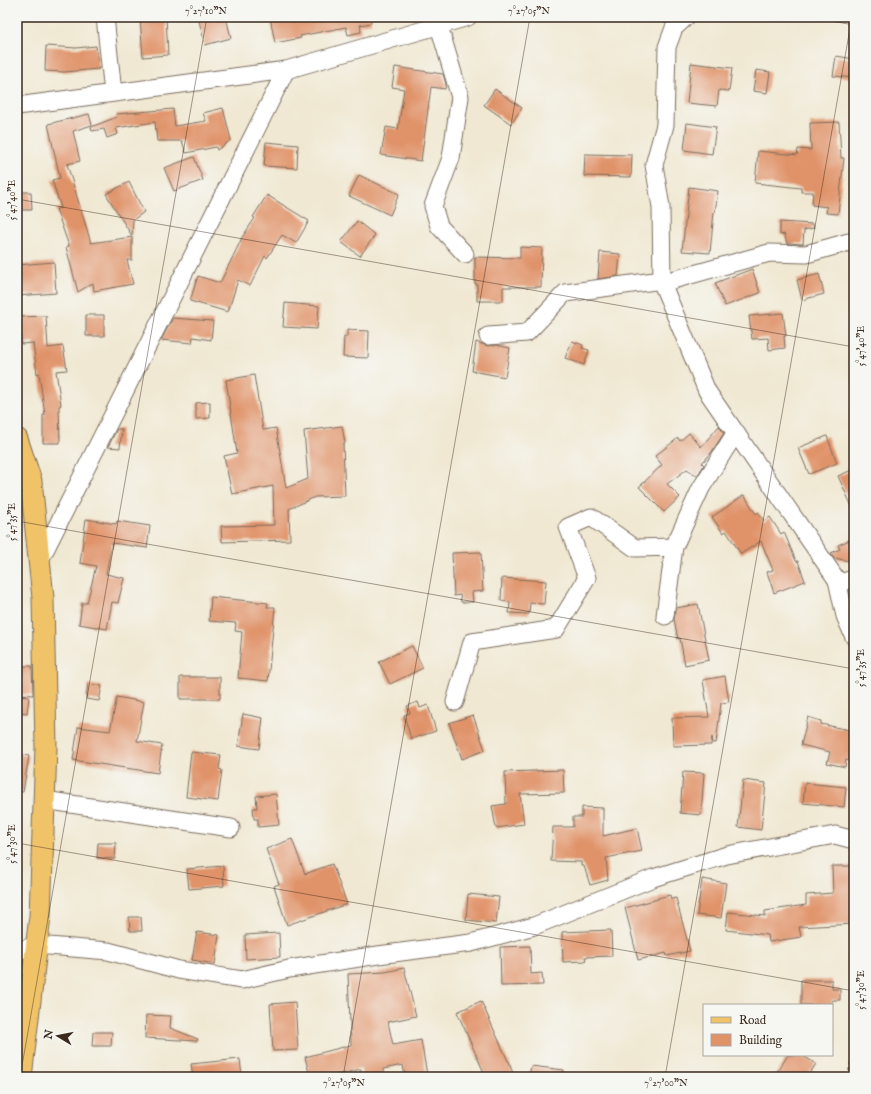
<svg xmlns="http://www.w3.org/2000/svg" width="871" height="1094" viewBox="0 0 871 1094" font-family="'IM FELL English',serif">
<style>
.building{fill:#e09369}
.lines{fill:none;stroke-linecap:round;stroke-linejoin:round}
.minor-casing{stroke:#7a6c5d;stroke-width:19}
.major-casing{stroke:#7a6c5d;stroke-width:23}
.path{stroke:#7a6c5d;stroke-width:2.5;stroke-dasharray:3 3;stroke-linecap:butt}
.minor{stroke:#fff;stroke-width:17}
.major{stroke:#f1c369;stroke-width:21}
.ticks{fill:none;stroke:#3b2a1e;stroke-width:1;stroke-opacity:0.45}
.neatline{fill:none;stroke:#3b2a1e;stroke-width:1.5}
.ticks-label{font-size:10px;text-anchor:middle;fill:#3b2a1e}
</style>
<rect width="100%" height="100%" fill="#f6f6f2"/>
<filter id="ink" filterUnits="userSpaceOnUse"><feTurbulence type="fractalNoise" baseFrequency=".025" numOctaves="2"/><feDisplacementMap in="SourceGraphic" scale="8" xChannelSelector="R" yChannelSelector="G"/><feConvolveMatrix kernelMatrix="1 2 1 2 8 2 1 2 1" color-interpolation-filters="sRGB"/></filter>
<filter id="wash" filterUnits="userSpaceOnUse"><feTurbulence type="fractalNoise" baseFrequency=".012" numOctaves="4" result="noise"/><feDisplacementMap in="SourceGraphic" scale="16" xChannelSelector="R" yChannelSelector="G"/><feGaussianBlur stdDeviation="0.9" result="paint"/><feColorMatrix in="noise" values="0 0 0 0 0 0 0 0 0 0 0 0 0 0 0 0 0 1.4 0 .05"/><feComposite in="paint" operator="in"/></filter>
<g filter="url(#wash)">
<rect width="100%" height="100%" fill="#f0e8d2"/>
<g id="blocks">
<path class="building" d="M140,17H166L168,55L143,57Z
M198,17H226L231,38L205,45Z
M270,17H371V23L360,25L361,32L348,35L346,27L300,36L301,38L275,43Z
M46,46L76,48L96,46L99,69L64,72L45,71Z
M836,56L854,59V78L833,76Z
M691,63L732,68L729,91L719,90L717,106L687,103Z
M395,67L443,74L446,84L445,89L431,87L421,161L381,155L386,127L398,129L404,89L392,87Z
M756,70L770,72L767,93L753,91Z
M495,89L522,108L511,124L484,105Z
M223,108L231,140L217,150L216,147L186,153L182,141H157L155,122L116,128L118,134L107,138L104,129L92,131L91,127L117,117L116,114L173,109L175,126L206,121L203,113Z
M89,114L92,125L73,131L80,161L67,164L91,243L132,237V260H127L133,284L94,291L93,283L78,292L66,247L69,246L56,209L61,208L52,180L60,178L48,124Z
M839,122L841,158H844L838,214L826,213L827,207L812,205L813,192H801V188L755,183L758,151L797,155L798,149L811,150L810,123Z
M687,123L716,127L712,154L684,150Z
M266,142L298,145L297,168L264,166Z
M585,154L632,155L631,177L584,176Z
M194,157L203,180L174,191L164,168Z
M359,175L399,194L390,215L349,196Z
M129,182L144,212L133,220L132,236L106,194Z
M689,187L718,191L715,212H714L710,253L682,251Z
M17,192H31L32,210H17Z
M267,195L309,221L296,243L282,235L267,258L265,256L250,286L238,280L228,312L190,301L198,276L220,283L241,240V239L255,218L253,217Z
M357,221L375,235L360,256L341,242Z
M780,222L813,224L814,228L804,230L803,244L787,243L784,234L780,235Z
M520,247L542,248L541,287H503V301H477V284H475V257L520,258Z
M600,252L620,254L618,276L598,279Z
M54,262L56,293L17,296V265Z
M752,269L760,293L725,306L715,283Z
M819,274L824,294L802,300L797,280Z
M285,303L319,306L317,329L283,327Z
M783,313L786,336H784L785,348L769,350L768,338L752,339L749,316Z
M86,315H104V336H86Z
M46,316L48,348L63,346L67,370L56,371L61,405L59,406L60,443H43V415H45L39,373L37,374L33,343L21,344L20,317Z
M173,318L213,321L211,340L193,337L192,343L161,340Z
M347,330L369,331L368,358L343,357L344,337H347Z
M572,341L583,345L582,348L589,350L584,365L565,358Z
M476,342L488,346L496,345L510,348L505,377L472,371Z
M254,375L263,430L276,428L286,488L308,479L304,431L342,426L345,443L343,444L345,496L315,497L289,509L290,540L222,542L221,526L274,525L273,486L232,494L224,456L237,453L226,380Z
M210,402V418L196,419V403Z
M719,426L724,433L711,453L702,463L704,465L697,476L687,469L667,484L680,497L664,512L639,487L662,465L655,456L678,438L680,441L689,433L701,447Z
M117,429H122L120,448L108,447Z
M827,436L837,463L809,474L798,448Z
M854,469V511L838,476Z
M744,495L756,514L758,512L764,521L770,517L781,534L784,532L796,561H798L805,581L774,593L767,572L773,570L761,541L741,554L726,531L723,533L712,517Z
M86,519L116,524L117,521L150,526L147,548L112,543L106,574L124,578L118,603L112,602L107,629L79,624L82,603H87L96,566L80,563Z
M854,538V562L834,558L831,553L840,549L838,545Z
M481,552L483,591L472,592L473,602H461L460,595L454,596L452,553Z
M502,578L546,581L544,604L530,603L529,614L509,613L510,602L501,601Z
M211,597L268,603L267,607H275L268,681L238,678L242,632L235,631L236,623L209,621Z
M698,604L709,660L685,665L680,638L678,639L674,619L676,608Z
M412,646L423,668L390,684L379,662Z
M20,666H32L33,695L20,694Z
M725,676L729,702L721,703L716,743H713L712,737L711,745L673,746L672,718L709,717L703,680Z
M180,677H220V699H180Z
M88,684L102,686L99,701L86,699Z
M17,696L29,697L27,713L17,712Z
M117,697L144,702L137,741L162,745L158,773L73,760L78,727L110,731Z
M418,702L420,708L428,705L436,731L411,739L404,715L410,713L407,706Z
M243,714L263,718L259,749L238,746Z
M473,715L485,750L462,759L449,723Z
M808,717L821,721V724L854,731V762L846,760L845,767L827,763L830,752L801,745Z
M191,752L221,755L219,769L222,770L218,801L186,797Z
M17,754L29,756L23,792H17Z
M563,770L564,793L520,794L524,824L496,828L492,806L506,804L505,772Z
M683,772L704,773L701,815L680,813Z
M743,780L766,783L761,830L738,827Z
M805,783L846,787L844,807L803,803Z
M276,794L279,825L258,827V819H254L253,808H257L256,796Z
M582,807L603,808V836L637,828L642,851L606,858L608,880L590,885L584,866H581V862L551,861L553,827H573V817H582Z
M292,839L305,874L332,864L347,904L287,925L274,886L279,884L266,849Z
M98,843H116L115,859L97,858Z
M223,866L224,886L189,889L187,869Z
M832,866H854V924L799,927L801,937L769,942L768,935L726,930L728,912L765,916V911L806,905V895L833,893Z
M702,879L726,883L721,918L697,915Z
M468,894L499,897L496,923L466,920Z
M670,895L671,899L676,898L690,951L667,956L666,953L638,960L625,908L658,899V898Z
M129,917H141L142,931H130Z
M611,930L612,956L585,957L586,961L563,962L562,932Z
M197,932L219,935L215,964L192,960Z
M279,933L280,957L246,959L245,935Z
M530,946L531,974L542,973L543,985L501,986L500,947Z
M404,968L416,1016L388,1022L393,1045L421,1040L427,1075L405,1077L403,1065L383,1069L384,1077H362L361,1069L329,1077H310L305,1057L351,1045L348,974L385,972Z
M801,980H832V989H840V1000H832V1005H801Z
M481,1001L508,1061H509L514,1077H486L457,1012Z
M295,1002L298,1050L273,1051L270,1004Z
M146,1015L171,1016L170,1028L198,1039L197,1041L145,1038Z
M93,1032H112L111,1046H92Z
M788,1055H802L816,1064L807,1077H774Z
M240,1059L242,1077H193L191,1064Z
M531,1066L564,1070L563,1077L529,1076Z"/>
</g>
</g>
<g filter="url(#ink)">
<use href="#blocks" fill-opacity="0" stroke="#7a6c5d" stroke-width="1"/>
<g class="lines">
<defs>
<path id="minor" d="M105,17L113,93
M686,17L674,28L667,47L665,125L654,165L661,207L662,283L707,391L839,583L854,579
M439,26L460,97L451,158L433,206L439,226L465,254
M17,106L286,70L468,17
M662,283L769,253L806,254L849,242L854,243
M488,336L527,333L565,293L662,280
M39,562L286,70
M837,580L845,616L854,637
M665,616L674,547
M455,702L472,642L556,629L587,578L568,527L591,517L635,548L674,547L701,488L736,432
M44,800L231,828
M17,951L37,945L108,951L179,970L242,980L289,969L378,955L471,943L534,926L653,878L727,855L835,835L854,840"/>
<path id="major" d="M17,439L31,481L43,598L46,748L40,916L21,1077"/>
</defs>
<use href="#minor" class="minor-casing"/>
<use href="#major" class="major-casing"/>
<path class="path" d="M848,1077L854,1050"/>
<use href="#minor" class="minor"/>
<use href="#major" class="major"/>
</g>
</g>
<path class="ticks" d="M808,17L854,25M17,199L854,347M17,521L854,669M17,843L854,991M20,1077L207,17M343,1077L530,17M665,1077L852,17"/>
<rect width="871" height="1094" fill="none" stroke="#f6f6f2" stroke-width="44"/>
<rect x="703" y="1004" width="130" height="52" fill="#f6f6f2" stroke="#aba49d"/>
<rect x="711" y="1017" width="20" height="6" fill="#f1c369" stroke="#aba49d"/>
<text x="739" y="1024" font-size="12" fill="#3b2a1e">Road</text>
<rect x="711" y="1034" width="20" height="12" fill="#e09369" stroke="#aba49d"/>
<text x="739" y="1044" font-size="12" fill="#3b2a1e">Building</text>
<g transform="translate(58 1036) rotate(280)" stroke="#f6f6f2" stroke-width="3" paint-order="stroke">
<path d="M0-3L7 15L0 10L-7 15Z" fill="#3b2a1e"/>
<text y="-6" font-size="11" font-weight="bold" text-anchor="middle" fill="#3b2a1e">N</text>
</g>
<rect x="22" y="22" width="827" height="1050" class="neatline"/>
<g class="ticks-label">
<text x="206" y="14">7°27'10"N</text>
<text x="529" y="14">7°27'05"N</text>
<text transform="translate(11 200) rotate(-90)" y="4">5°47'40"E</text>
<text transform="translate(860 346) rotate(-90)" y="4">5°47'40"E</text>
<text transform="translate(11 522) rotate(-90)" y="4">5°47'35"E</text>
<text transform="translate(860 668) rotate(-90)" y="4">5°47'35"E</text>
<text transform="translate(11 844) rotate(-90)" y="4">5°47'30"E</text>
<text transform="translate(860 990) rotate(-90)" y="4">5°47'30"E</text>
<text x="344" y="1086">7°27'05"N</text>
<text x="666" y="1086">7°27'00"N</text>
</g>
</svg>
